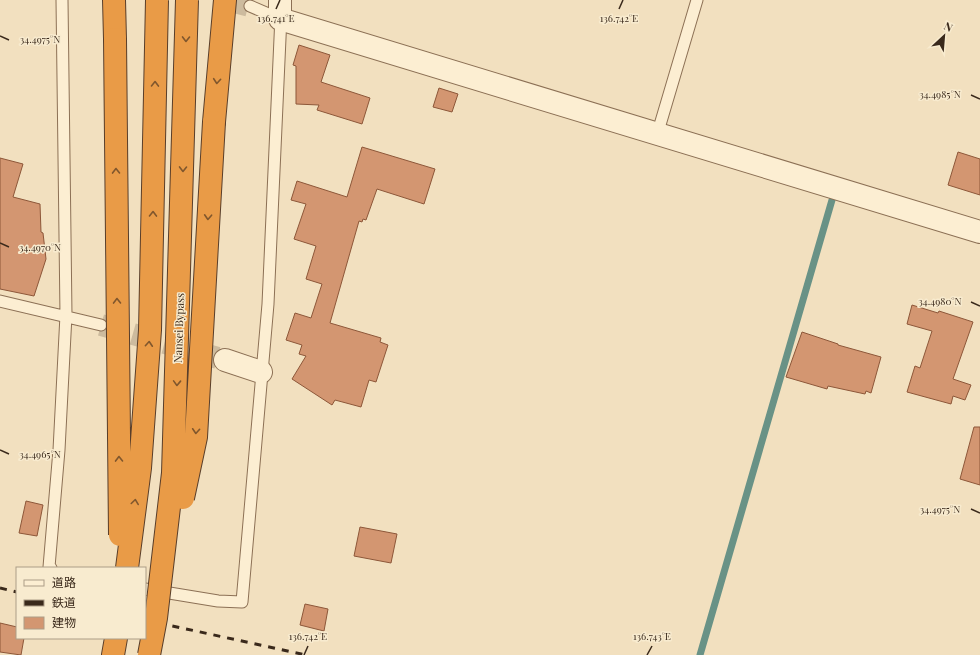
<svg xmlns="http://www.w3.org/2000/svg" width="980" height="655" viewBox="0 0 980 655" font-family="'Playfair Display','Noto Sans JP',serif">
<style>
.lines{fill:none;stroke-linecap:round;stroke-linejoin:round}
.stream{stroke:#699286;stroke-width:7}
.building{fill:#d39671;stroke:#8d5739}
.street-tunnel{stroke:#cdbb9e;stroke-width:22;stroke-dasharray:22 11;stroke-linecap:butt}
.lane-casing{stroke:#8c7055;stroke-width:13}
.street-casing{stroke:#8c7055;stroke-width:24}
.highway-casing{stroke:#593e2a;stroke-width:24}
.lane{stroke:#fceed2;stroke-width:11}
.street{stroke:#fceed2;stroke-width:22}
.highway{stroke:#e99b47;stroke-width:22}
.rail{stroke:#3a291b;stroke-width:3;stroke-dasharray:7 7;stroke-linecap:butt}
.highway-bridge-casing{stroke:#593e2a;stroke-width:24;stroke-linecap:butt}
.highway-bridge{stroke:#e99b47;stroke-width:22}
.oneway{stroke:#80572d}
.ticks{fill:none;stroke:#3a291b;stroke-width:1.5}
.labels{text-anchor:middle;stroke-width:3;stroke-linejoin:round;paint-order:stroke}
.street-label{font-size:11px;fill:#3a291b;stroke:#f8ebcf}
.ticks-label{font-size:10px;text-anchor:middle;fill:#3a291b;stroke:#f8ebcf;stroke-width:3;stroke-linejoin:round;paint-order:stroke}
</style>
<rect width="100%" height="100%" fill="#f2e0bf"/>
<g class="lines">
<path class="stream" d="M700,655L832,200"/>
</g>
<path class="building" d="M299,45L330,55L321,82L370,98L362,124L317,110L319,105L296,104V66L293,65Z
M439,88L458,94L452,112L433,107Z
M362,147L435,169L424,204L377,189L366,220L363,219L362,222L359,221L330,323L381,338L380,342L388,345L376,382L369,380L361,407L335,400L332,405L292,379L306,356L299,354L302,345L286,340L295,313L311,318L322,284L306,279L316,246L294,239L306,204L291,200L297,181L347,197Z
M958,152L980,159V195L948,185Z
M0,158L23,164L13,197L40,204L41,232L43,233L46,259L34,296L0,289Z
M912,305L938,313L939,311L973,322L953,379L971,385L965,400L953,396L951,404L907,392L915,366L920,368L932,331L907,324Z
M802,332L838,344V345L881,357L871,393L866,391L865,394L828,386L827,389L786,377Z
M974,427H980V485L960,479Z
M26,501L43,505L37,536L19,533Z
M360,527L397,534L391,563L354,556Z
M305,604L328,609L324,631L300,625Z
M0,623L17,627V638H24L21,655L0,652Z"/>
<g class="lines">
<path class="street-tunnel" d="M227,0L250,6
M101,325L225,360"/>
<defs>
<path id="lane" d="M250,6L280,19
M657,135L697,0
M0,301L101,325
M51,568L49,567L59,450L66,315L62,0
M145,589L218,601L242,602L268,304L281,16"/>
<path id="street" d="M280,0V19L980,232
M225,360L261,372"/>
<path id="highway" d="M114,0L115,39
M214,122L225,0
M113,655L116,638"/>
</defs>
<use href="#lane" class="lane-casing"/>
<use href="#street" class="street-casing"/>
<use href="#highway" class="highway-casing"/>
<use href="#lane" class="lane"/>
<use href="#street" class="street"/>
<use href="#highway" class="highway"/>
<path class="rail" d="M0,588L17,592
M145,620L306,655"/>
<defs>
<path id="highway-bridge" d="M115,39L120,535
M183,498L196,437L214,122
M127,568L140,468L150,330L157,0
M149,655L156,618L173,473L187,0"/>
</defs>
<use href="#highway-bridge" class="highway-bridge-casing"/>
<use href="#highway-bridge" class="highway-bridge"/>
</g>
<defs><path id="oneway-chevron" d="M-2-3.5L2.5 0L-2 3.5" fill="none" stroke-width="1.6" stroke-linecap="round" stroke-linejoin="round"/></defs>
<g class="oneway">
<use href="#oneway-chevron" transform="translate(186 39) rotate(91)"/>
<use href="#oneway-chevron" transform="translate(217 81) rotate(95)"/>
<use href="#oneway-chevron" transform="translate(155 84) rotate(-89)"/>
<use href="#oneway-chevron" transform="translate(183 169) rotate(91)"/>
<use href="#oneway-chevron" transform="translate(116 171) rotate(-91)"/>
<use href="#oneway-chevron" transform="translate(153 214) rotate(-89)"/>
<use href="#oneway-chevron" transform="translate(208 217) rotate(93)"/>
<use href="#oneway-chevron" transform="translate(117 301) rotate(-91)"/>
<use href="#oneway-chevron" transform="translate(149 344) rotate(-86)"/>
<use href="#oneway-chevron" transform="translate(177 383) rotate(92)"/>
<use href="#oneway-chevron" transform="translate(196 431) rotate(94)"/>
<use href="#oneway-chevron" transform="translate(119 459) rotate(-91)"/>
<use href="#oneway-chevron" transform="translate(135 502) rotate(-82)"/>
</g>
<path class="ticks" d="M276,9L280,0M619,9L623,0M0,36L9,40M971,95L980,99M0,243L9,247M971,302L980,306M0,450L9,454M971,509L980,513M304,655L308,646M647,655L652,646"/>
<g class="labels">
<g class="street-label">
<text transform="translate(179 328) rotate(-88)" y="4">Nansei Bypass</text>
</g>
</g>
<g class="ticks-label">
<text x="276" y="22">136.741°E</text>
<text x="619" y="22">136.742°E</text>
<text x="40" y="43">34.4975°N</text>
<text x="940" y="98">34.4985°N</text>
<text x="40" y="251">34.4970°N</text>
<text x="940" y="305">34.4980°N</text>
<text x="40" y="458">34.4965°N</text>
<text x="940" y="513">34.4975°N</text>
<text x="308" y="640">136.742°E</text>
<text x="652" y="640">136.743°E</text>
</g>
<rect x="16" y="567" width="130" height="72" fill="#f8ebcf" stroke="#ac9d87"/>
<rect x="24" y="580" width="20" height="6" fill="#fceed2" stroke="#ac9d87"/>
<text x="52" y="587" font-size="12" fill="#3a291b">道路</text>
<rect x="24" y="600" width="20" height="6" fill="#3a291b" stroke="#ac9d87"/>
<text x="52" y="607" font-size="12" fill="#3a291b">鉄道</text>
<rect x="24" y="617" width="20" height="12" fill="#d39671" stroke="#ac9d87"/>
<text x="52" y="627" font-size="12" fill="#3a291b">建物</text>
<g transform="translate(944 36) rotate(26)" stroke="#f8ebcf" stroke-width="3" paint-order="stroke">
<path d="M0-3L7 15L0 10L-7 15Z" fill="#3a291b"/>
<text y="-6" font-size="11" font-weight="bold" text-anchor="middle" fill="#3a291b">N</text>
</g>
</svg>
